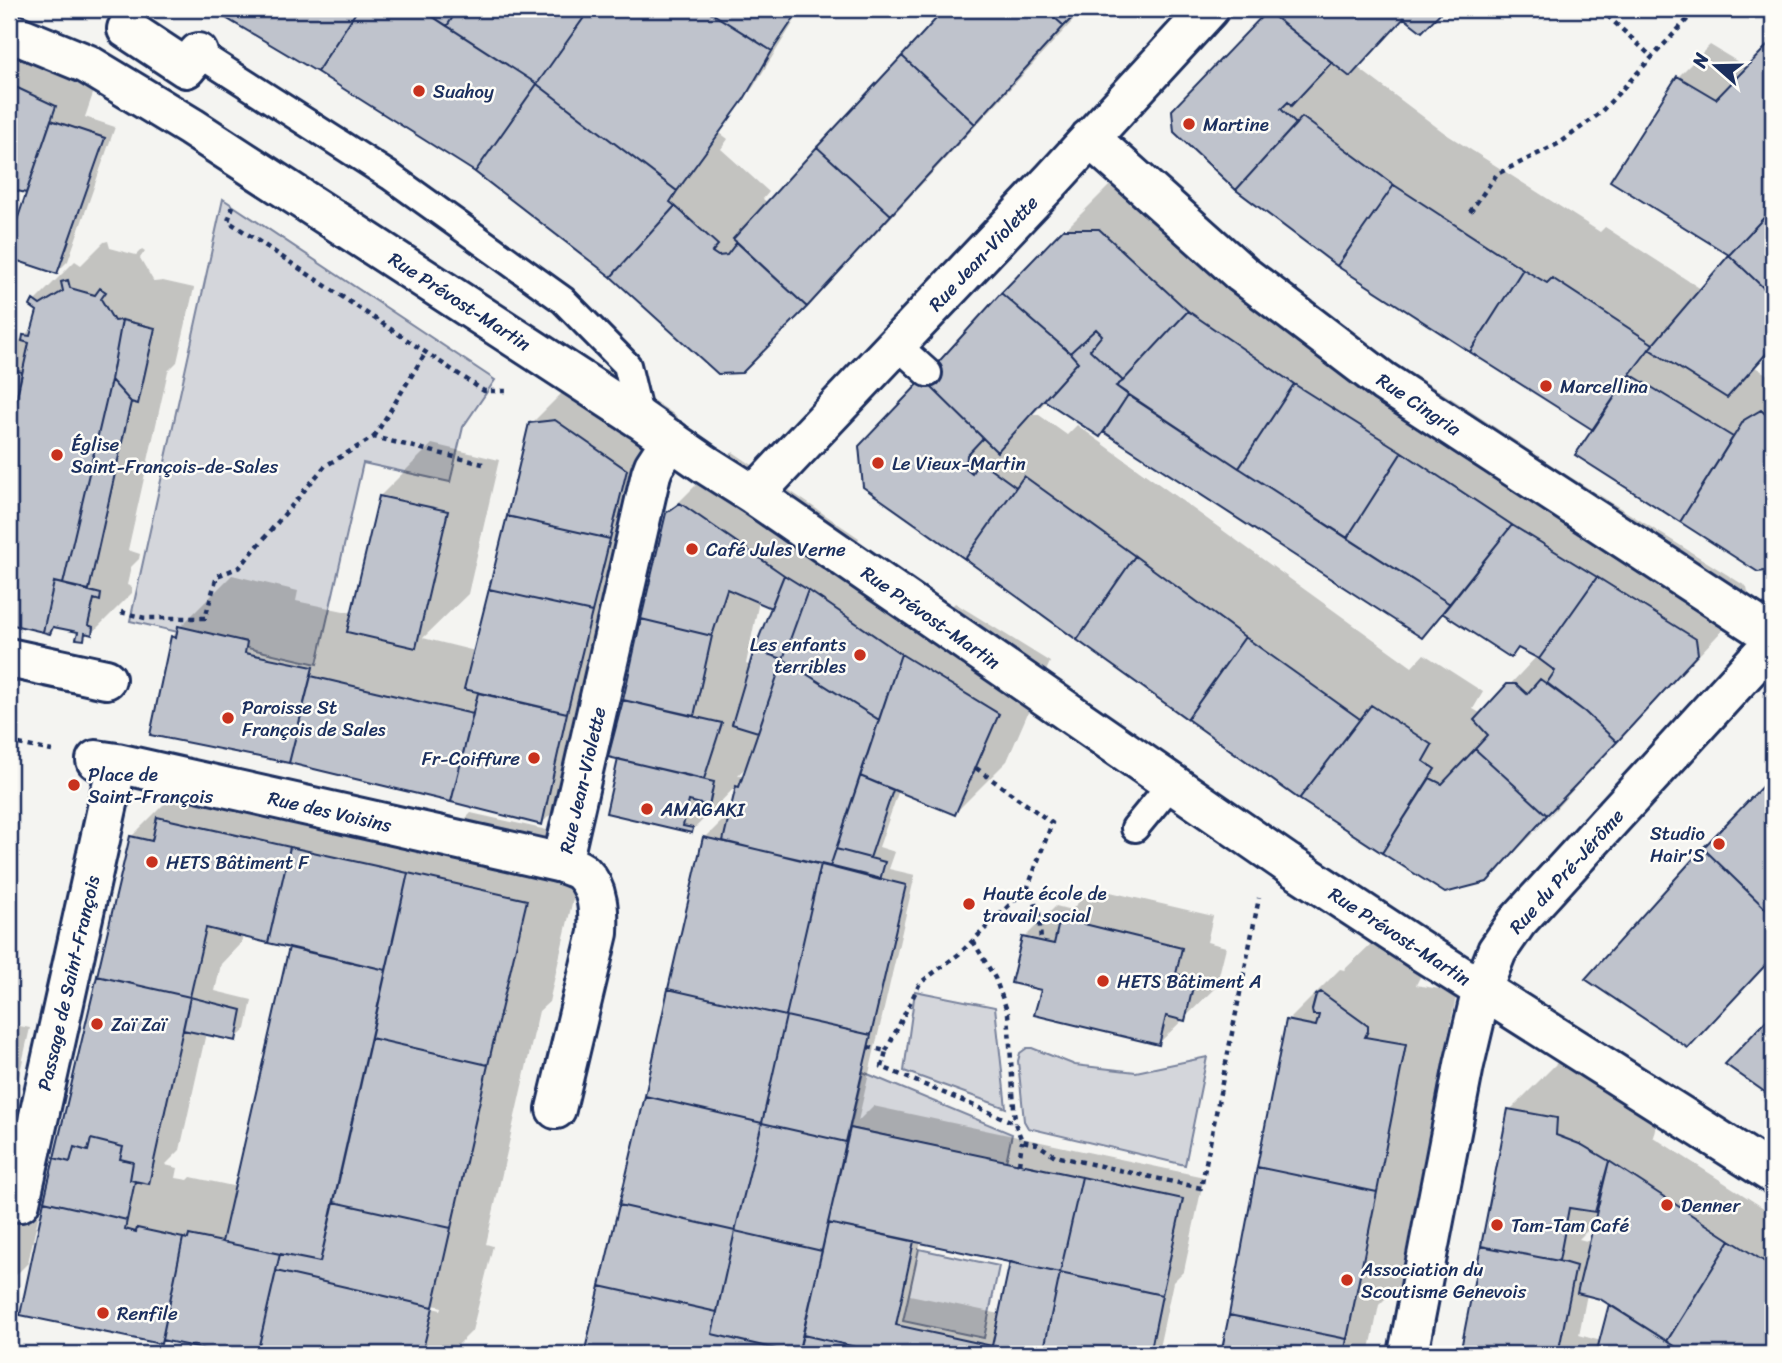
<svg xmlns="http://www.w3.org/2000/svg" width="1782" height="1363" viewBox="0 0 1782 1363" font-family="Sriracha,sans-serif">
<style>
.green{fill:#d4d6db;stroke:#78829c;stroke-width:2}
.shadow{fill:#0003;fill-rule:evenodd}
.building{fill:#bfc3cc;stroke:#1b2f5e;stroke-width:2}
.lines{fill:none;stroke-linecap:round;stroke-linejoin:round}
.service-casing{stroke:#1b2f5e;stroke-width:32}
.pedestrian-casing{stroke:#1b2f5e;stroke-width:44}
.minor-casing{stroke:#1b2f5e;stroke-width:44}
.path{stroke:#1b2f5e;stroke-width:4.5;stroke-dasharray:5 5;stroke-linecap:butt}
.service{stroke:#fdfcf7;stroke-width:26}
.pedestrian{stroke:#fdfcf7;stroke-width:38}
.minor{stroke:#fdfcf7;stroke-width:38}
.poi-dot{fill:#c8321e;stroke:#fdfcf7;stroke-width:2.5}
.labels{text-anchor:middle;stroke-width:5;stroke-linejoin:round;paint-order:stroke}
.poi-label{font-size:19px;fill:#1b2f5e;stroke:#fdfcf7;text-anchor:start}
.street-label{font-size:19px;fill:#1b2f5e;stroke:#fdfcf7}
</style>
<rect width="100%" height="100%" fill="#f4f4f1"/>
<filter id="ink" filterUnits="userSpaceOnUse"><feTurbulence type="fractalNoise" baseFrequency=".0143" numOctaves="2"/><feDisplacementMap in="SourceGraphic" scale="14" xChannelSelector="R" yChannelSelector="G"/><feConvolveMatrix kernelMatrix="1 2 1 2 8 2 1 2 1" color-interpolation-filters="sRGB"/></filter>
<g filter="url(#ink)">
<path class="green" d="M223,199L495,380L463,427L450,482L363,463L317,664L130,621Z
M915,991L995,1007L1006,1108L904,1071Z
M1027,1048H1032L1075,1065L1136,1072L1207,1057L1185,1165L1028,1128L1024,1121L1018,1061L1020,1053Z
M863,1072L1012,1134L1006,1162L850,1128Z
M919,1249L999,1266L984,1338L903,1321Z"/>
<path class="shadow" d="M9,9L107,53L85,117L115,127L68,261L57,272L9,256V249L30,186L25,191L9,187Z
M213,9H802L754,86L720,133L728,139L721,149L769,192L763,199L768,203L948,9H1084L858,253L741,371L612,276L476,171L318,70Z
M1270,9H1444L1422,30L1406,17L1357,67L1446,134L1600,232L1605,227L1701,289L1732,255L1678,77L1710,45L1748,68L1773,42V349L1755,367L1773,378V568L1758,570L1577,455L1595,429L1174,111Z
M1117,178L1346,332L1454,400L1564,473L1747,587L1750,601L1599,761L1539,828L1486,881L1446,891L1300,798L864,486L1064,231ZM1047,400L1104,430L1422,635L1443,612L1511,656L1520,647L1537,656L1482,714L1473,709L1483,692L1424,654L1412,667L1077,425L1067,435L1039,415L1033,414ZM1552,807L1554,810L1534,833H1529Z
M108,241L110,248L136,255L142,249L145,251L140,258L154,282L163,281L194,288L177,362L168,371L128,550L140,554L139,559L131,567L127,585L132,587V593L92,633L89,632L83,638L80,631L56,625L50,632L9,622V351L33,327L39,310L35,301L75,261L81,265L104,242Z
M607,369L678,417L618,660L594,771L542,823L289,761L152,734L173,636L179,630L180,627L232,575L298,591L296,601L353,613L380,496L432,444L499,460L468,594L423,638L475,651L531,424L583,372Z
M733,452L859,538L844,579L925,633L955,603L1050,662L1007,761L955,813L899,790L879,847L895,852L889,869L915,875L858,1121L873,1106L1204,1177L1184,1271L1173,1282L1159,1348L1189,1354H586L705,838L732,811L738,784L692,831L608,811L620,758L610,755L667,514L720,461ZM759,601L774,607L751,666L746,664ZM748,765L744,777L738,775ZM921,1241L1013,1261L1000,1314L910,1295Z
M1773,777V958L1688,1046L1704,850Z
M183,785L462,822L471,813L587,839L549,1002L539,1011L486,1244L493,1246L472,1331L449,1354H188L189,1344L164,1339L161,1342L22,1313L131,837ZM243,935L291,946L237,1187L191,1177L188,1180L176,1178L178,1168L165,1165L180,1150L206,1033L235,1039L246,1029L252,1000L215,991L221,964L241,943ZM320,1279L442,1307L441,1310L320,1283Z
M1093,888L1213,916L1207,942L1226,947L1216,987L1159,1043L1043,989L1024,938L1056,906L1071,910Z
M1374,941L1419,973L1420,977L1416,985L1457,992L1399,1285L1379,1305L1369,1354H1223L1288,1021L1340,969L1344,970Z
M9,1024L30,1028L11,1112L9,1114Z
M1562,1058L1660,1108L1653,1137L1773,1214V1354H1461L1510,1110ZM1596,1222L1591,1242L1579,1239ZM1587,1294L1600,1297L1610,1304L1601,1341L1579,1335Z
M9,1165L48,1173L28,1263L9,1282Z"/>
<path class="building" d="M216,9H358L317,72L214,11Z
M358,9H421L537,84L475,172L317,72Z
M421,9H458L447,26Z
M458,9H590L537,84L447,26Z
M590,9H705L772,51L744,99L677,191L537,84Z
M705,9H800L772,51Z
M945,9H1045L1064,26L975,124L902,56Z
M1045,9H1081L1064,26Z
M1268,9H1444L1422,32L1404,18L1350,77L1267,11Z
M1267,11L1332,62L1291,106L1288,102L1281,109L1296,124L1236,190L1174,132L1172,110Z
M1767,46L1773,52V208L1729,255L1610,181L1677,76L1716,99Z
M902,56L975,124L891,215L817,147Z
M9,84L56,106L26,193L9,189Z
M537,84L677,191L670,202L675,206L611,277L475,172Z
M1302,117L1394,185L1337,266L1236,190Z
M51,120L105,138L57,274L9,258V244Z
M817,147L891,215L807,307L733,239Z
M1394,185L1523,269L1470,352L1337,266Z
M675,206L718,245L712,252L718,256L727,255L737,242L807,307L742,373L718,374L611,277Z
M1773,208V297L1729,255Z
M1063,229H1099L1188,311L1123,381L1090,350L1102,335L1096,329L1070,353L1001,293Z
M1729,255L1773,297V346L1727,398L1649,349Z
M1523,269L1547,283L1552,278L1653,344L1630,374L1593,430L1470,352Z
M68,280L70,288L95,295L100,288L106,292L101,299L114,321L122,320L111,380L63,584L54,582L43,632L9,624V432L29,343L22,341L23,335L30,336L37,311L30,306L33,300L40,305L63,291L61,282Z
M1001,293L1070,353L1078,362L997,452L923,379Z
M1188,311L1294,384L1239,468L1116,386L1123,381Z
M122,320L155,328L138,404L131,402L111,380Z
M1096,329L1102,335L1090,350L1123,381L1116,386L1128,395L1100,437L1044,400L1078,362L1070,353Z
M9,369L22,372L9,432Z
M1630,374L1733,437L1680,522L1575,455Z
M923,379L983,438L967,455L966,468L972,473L977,465L987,466L1016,487L965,559L863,487L859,446Z
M111,380L131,402L89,590L63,584Z
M1294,384L1402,452L1347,538L1239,468Z
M1128,395L1239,468L1450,604L1422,638L1104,432Z
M1761,410L1773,421V570L1758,572L1680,522L1744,420Z
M555,420L627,470L610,539L507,516L529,423Z
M1402,452L1512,525L1450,604L1347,538Z
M1024,476L1135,556L1077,640L965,559Z
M379,496L448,511L416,648L347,632Z
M680,503L784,575L771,608L727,589L712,636L641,619L666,513Z
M507,516L610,539L592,612L489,589Z
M1512,525L1597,577L1539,659L1518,648L1511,658L1442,613Z
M1135,556L1245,637L1187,719L1077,640Z
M784,575L808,590L783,659L754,650Z
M1597,577L1696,639L1698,654L1617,742L1585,712L1547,683L1555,671L1539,659Z
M54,582L101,594L100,601L94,599L88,625L93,627L92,635L85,633L84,640L76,639L78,632L53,627L50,634L43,632Z
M489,589L592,612L567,713L464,689Z
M808,590L901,654L879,720L783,659Z
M641,619L712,636L694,716L623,700Z
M178,626L247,642L245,653L313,667L289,763L150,735L171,636L176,638Z
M1245,637L1360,719L1299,799L1187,719Z
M754,650L783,659L758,732L732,724Z
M901,654L999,714L955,815L860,776Z
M783,659L879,720L830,867L723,841L736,786L739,787Z
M311,676L473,714L451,802L289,763Z
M1540,679L1585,712L1617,742L1547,815L1475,749L1488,735L1474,720L1507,684H1516L1527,694Z
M478,693L567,713L542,825L451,802Z
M623,700L722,723L704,779L608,757Z
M1371,705L1432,745L1423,761L1435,769L1382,853L1299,799Z
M1475,749L1547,815L1487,882L1445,893L1382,853L1430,778L1442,784Z
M618,759L714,782L709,806L689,801L683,826L693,828L692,833L606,813Z
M1773,775V916L1703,848Z
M860,776L893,790L870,858L836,849Z
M157,817L290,847L268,943L206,928L190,997L97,976L130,836L152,841Z
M703,837L821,864L786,1016L668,989Z
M290,847L408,873L386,970L268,943Z
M1703,848L1773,916V957L1688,1048L1585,979Z
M836,849L885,862L880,880L830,867Z
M821,864L906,885L871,1035L786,1016Z
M408,873L527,900L488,1065L371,1038Z
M1060,918L1182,948L1176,974L1195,978L1185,1021L1166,1016L1159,1045L1034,1015L1041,990L1011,983L1022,937L1054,944Z
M289,947L386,970L320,1262L222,1242Z
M97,976L190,997L149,1184L130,1180L133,1162L120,1159L123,1147L91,1139L88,1151L74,1147L70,1162L54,1158Z
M668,989L786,1016L762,1123L645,1096Z
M1321,992L1368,1026V1031L1365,1037L1406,1044L1377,1192L1257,1167L1286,1020L1316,1026L1319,1015H1313L1312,1010L1316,995Z
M190,997L242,1010L236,1041L183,1030Z
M1773,1013V1105L1765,1100L1769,1095L1725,1064Z
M786,1016L871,1035L846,1142L762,1123Z
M371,1038L488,1065L451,1228L334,1202Z
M645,1096L762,1123L735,1231L619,1205Z
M1508,1109L1557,1118L1556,1135L1582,1145L1609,1161L1595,1212L1569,1208L1559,1261L1481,1246Z
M762,1123L846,1142L822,1251L735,1231Z
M850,1128L1082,1177L1060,1273L828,1223Z
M91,1139L123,1147L120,1159L133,1162L130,1180L135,1181L127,1220L44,1201L54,1158L70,1162L74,1147L88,1151Z
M1609,1161L1730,1240L1667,1341L1600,1299L1577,1293Z
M1257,1167L1377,1192L1347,1339L1229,1315Z
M1082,1177L1183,1199L1162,1295L1060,1273Z
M44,1201L127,1220L125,1229L136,1232L137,1228L183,1238L161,1344L20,1315Z
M334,1202L451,1228L433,1307L276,1271L280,1254L320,1262Z
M619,1205L735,1231L717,1312L600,1286Z
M828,1223L914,1241L896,1325L992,1346L1010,1262L1060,1273L1043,1354H887L803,1335Z
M735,1231L822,1251L798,1354L712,1334Z
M189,1235L280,1254L257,1354H227L162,1340L183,1238L188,1239Z
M1730,1240L1773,1267V1354H1687L1667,1341Z
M1481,1246L1559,1261L1576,1266L1558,1354H1485L1461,1349Z
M276,1271L433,1307L422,1354H257Z
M1060,1273L1162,1295L1150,1354H1043Z
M600,1286L717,1312L712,1334L797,1354H584Z
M1609,1304L1667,1341L1687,1354H1596Z
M1229,1315L1347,1339L1344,1354H1221Z
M803,1335L887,1354H798Z
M187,1346L227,1354H186Z"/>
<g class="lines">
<defs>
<path id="service" d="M198,53L390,176L563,300L627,365L640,419
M897,345L928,373
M1135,828L1172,783"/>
<path id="pedestrian" d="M127,29L186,68L198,53
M9,658L106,679
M562,863L651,474L654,466L671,440"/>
<path id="minor" d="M9,32L87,64L191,127L548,359L640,419L705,464L754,495L1287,863L1421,951L1773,1174
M1090,138L1242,274L1384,382L1773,636
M754,495L1053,179L1209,9
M96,760L117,763L562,863C569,866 578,868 583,873C599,889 599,913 598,933L556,1109
M20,1202L117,763
M1408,1354L1464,1065L1482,989L1497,951L1517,922L1773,642"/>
</defs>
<use href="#service" class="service-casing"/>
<use href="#pedestrian" class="pedestrian-casing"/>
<use href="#minor" class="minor-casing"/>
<path class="path" d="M1600,9L1652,57
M233,206L228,221L484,391H510
M1470,212L1497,174L1560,143L1599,114L1697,9
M374,437L426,352
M121,612L145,618H205L217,576L240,567L325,466L374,437L483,464
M9,742L52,751
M976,768L1052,823L1028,887L1039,913L1041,941
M973,941L995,978L1008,1013L1015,1123
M868,1047L886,1051L882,1067L1015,1123L1022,1141L1037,1144L1055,1156L1201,1188L1259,898
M886,1051L920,983L959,954L1028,887
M1019,1164L1022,1141"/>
<use href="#service" class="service"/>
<use href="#pedestrian" class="pedestrian"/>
<use href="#minor" class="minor"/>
</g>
</g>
<g class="poi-dot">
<circle cx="419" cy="91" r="7"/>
<circle cx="1189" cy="124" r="7"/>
<circle cx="1546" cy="386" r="7"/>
<circle cx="57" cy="455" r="7"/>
<circle cx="878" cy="463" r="7"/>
<circle cx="692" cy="549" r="7"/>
<circle cx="860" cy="655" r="7"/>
<circle cx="228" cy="718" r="7"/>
<circle cx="534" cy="758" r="7"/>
<circle cx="74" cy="785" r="7"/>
<circle cx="647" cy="809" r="7"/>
<circle cx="1719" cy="844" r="7"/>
<circle cx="152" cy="862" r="7"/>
<circle cx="969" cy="904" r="7"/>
<circle cx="1103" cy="981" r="7"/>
<circle cx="97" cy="1024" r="7"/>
<circle cx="1667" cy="1205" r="7"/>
<circle cx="1497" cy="1225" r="7"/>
<circle cx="1347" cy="1280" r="7"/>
<circle cx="103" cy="1313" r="7"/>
</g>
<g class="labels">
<g class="poi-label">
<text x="433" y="98">Suahoy</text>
<text x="1203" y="131">Martine</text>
<text x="1560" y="393">Marcellina</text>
<text x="71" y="451">Église<tspan x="71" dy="22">Saint-François-de-Sales</tspan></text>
<text x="892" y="470">Le Vieux-Martin</text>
<text x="706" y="556">Café Jules Verne</text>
<text x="846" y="651" text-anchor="end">Les enfants<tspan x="846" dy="22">terribles</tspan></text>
<text x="242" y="714">Paroisse St<tspan x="242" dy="22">François de Sales</tspan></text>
<text x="520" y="765" text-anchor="end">Fr-Coiffure</text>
<text x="88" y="781">Place de<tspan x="88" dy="22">Saint-François</tspan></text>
<text x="661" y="816">AMAGAKI</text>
<text x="1705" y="840" text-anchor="end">Studio<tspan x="1705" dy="22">Hair'S</tspan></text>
<text x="166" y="869">HETS Bâtiment F</text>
<text x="983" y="900">Haute école de<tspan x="983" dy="22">travail social</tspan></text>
<text x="1117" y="988">HETS Bâtiment A</text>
<text x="111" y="1031">Zaï Zaï</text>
<text x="1681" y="1212">Denner</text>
<text x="1511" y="1232">Tam-Tam Café</text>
<text x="1361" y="1276">Association du<tspan x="1361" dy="22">Scoutisme Genevois</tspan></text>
<text x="117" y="1320">Renfile</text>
</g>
<g class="street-label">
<text transform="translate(983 253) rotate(-47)" y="7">Rue Jean-Violette</text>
<text transform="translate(460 301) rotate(33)" y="7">Rue Prévost-Martin</text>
<text transform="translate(1419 404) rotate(34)" y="7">Rue Cingria</text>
<text transform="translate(931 617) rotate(35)" y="7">Rue Prévost-Martin</text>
<text transform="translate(582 780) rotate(-77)" y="7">Rue Jean-Violette</text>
<text transform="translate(330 811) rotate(13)" y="7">Rue des Voisins</text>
<text transform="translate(1566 871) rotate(-48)" y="7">Rue du Pré-Jérôme</text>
<text transform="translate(1400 936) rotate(33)" y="7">Rue Prévost-Martin</text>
<text transform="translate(68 983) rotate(-77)" y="7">Passage de Saint-François</text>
</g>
</g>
<rect width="1782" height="1363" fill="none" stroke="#fdfcf7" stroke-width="35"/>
<rect x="18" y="18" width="1747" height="1328" fill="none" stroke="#1b2f5e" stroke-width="2.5" filter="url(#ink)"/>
<g transform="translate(1716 66) rotate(290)" stroke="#fdfcf7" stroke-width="5" paint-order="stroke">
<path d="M0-5L12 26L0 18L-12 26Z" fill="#1b2f5e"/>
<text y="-10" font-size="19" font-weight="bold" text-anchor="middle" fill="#1b2f5e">N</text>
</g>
</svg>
